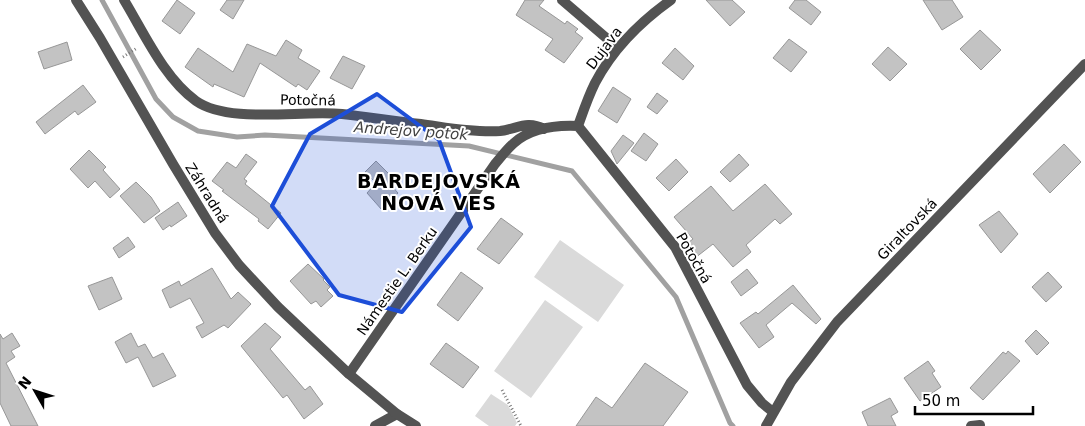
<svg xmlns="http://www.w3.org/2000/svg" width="1085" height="426" viewBox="0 0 1085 426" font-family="'DejaVu Sans',sans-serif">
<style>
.green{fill:#dadada}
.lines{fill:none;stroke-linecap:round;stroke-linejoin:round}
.stream{stroke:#a1a1a1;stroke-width:5}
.building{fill:#c3c3c3;stroke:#979797}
.path{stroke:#757575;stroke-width:3;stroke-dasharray:1 2.5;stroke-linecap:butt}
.minor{stroke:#535353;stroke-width:10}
.tertiary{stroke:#535353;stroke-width:10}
.marked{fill:#1d4ed8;fill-opacity:0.2;stroke:#1d4ed8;stroke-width:4;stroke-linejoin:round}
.labels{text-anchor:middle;stroke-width:4;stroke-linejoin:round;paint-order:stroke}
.street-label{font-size:14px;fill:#000;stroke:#fff}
.water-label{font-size:15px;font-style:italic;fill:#424242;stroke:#fff}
.district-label{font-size:19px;font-weight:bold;letter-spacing:1px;fill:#000;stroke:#fff}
</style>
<rect width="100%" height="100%" fill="#fff"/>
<path class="green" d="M560,240L624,285L598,322L534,277Z
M545,300L583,327L531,398L494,371Z
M491,394L508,405L517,423L515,426H489L475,416Z"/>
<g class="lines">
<path class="stream" d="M102,0L156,99L173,117L198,131L237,137L265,135L469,146L572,171L676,297L730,423L733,426"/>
</g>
<path class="building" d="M177,0L195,13L180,34L162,21Z
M227,0H244L233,19L220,10Z
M525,0H544L539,6L565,24L567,21L578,29L575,32L583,38L564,63L545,50L553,39L516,15Z
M706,0H732L745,12L730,26Z
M795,0H806L821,12L811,25L789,8Z
M923,0H952L963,17L942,30Z
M980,30L1001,50L981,70L960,49Z
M789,39L807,52L791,72L773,58Z
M286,40L302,50L298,58L320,71L307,90L298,84L296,87L260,63L244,97L214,84L213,87L185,67L198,48L233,72L247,44L276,56Z
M67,42L72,60L44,69L38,52Z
M888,47L907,64L890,81L872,64Z
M675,48L694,66L683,80L662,63Z
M343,56L365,66L352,89L330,78Z
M83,85L96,102L78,115L75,111L45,134L36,122Z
M613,87L631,99L617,123L598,111Z
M657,93L668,101L657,114L647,107Z
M644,133L658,144L646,161L631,151Z
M623,135L634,143L617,164L611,151Z
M1064,144L1081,162L1050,193L1033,174Z
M89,150L106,167L103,170L120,189L110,198L95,181L88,188L70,169Z
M246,154L257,162L244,179L247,181L245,184L281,213L268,229L258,221L259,219L222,191L224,190L212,181L227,162L236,168Z
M739,154L749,165L730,182L720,172Z
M676,159L688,172L669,191L656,178Z
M376,161L394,179L390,184L398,193L382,210L367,193L376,183L365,172Z
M136,182L151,197L160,211L144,223L120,196Z
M765,184L792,214L780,224L775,219L746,245L751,252L733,267L713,244L695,258L685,245L693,239L674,217L711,186L733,211Z
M178,202L187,216L171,227L170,225L163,230L155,218Z
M999,211L1018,234L1001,253L979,225Z
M501,218L523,234L499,264L477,249Z
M128,237L135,247L119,258L113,248Z
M308,264L324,279L323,280L330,287L327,290L333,296L321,307L316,301L311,304L290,281Z
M212,268L231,299L238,292L251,304L228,328L224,325L202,338L196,327L204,323L190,298L170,308L162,290L179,281L181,286Z
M747,269L758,283L741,296L731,282Z
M461,272L483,288L458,321L437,305Z
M1048,272L1062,287L1046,302L1032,287Z
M112,277L122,299L99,310L88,286Z
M793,285L821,319L816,324L792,303L766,325L774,337L759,348L740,323L756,312L758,314Z
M265,323L281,337L270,349L305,390L310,386L323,404L304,419L287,395L283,398L241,346Z
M1036,330L1049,343L1037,355L1025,341Z
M12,333L20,346L11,351L15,357L6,363L38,426H11L0,403V334L3,339Z
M131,333L138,347L145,344L153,358L163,353L176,376L153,387L138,357L126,363L115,342Z
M446,343L479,367L463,388L430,364Z
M1008,351L1020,361L983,400L970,388L1003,352L1006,354Z
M928,361L935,371L932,373L941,387L920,401L904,378Z
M645,363L688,392L663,426H576L596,397L612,408Z
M890,398L898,412L891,416L896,426H868L862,412Z"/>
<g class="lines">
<path class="path" d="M123,57L137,48
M502,390L521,426"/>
<path class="minor" d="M124,0C144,33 164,78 196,101C229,124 300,110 342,114C368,117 394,121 421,124C436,126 451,129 466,130C477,131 489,132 500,131C517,129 527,120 544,129
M562,0L618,48
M578,126L675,247L747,385L762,403L773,412
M578,126C583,112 588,97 595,83C613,49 640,22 671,0
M349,374L495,164C501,157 507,149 514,143C531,128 556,125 578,126
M375,426L397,414
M971,426L980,425"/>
<path class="tertiary" d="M76,0L100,38L173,164L215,233L239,265L278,307L349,374L397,414L416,426
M766,426L791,382L837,322L1085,64"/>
</g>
<path class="marked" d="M377,94L439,140L471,227L402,312L339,295L272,206L310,134Z"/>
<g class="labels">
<g class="street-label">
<text transform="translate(604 48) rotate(-53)" y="5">Dujava</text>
<text transform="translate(308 100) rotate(1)" y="5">Potočná</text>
<text transform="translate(207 193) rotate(58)" y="5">Záhradná</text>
<text transform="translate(907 229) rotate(-46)" y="5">Giraltovská</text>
<text transform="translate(694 258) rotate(60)" y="5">Potočná</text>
<text transform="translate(397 281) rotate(-55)" y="5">Námestie L. Berku</text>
</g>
<g class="water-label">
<text transform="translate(411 131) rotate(4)" y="5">Andrejov potok</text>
</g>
<g class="district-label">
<text x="439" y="188">BARDEJOVSKÁ<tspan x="439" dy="22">NOVÁ VES</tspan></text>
</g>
</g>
<g transform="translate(35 391) rotate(309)" stroke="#ffffff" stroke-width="4" paint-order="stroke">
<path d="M0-4L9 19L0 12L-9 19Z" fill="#000000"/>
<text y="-8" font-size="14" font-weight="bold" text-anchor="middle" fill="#000000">N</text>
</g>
<path d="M915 406v8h118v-8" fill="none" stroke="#000000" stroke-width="2.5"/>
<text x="922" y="406" font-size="15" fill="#000000" stroke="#ffffff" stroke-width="4" paint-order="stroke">50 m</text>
</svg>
